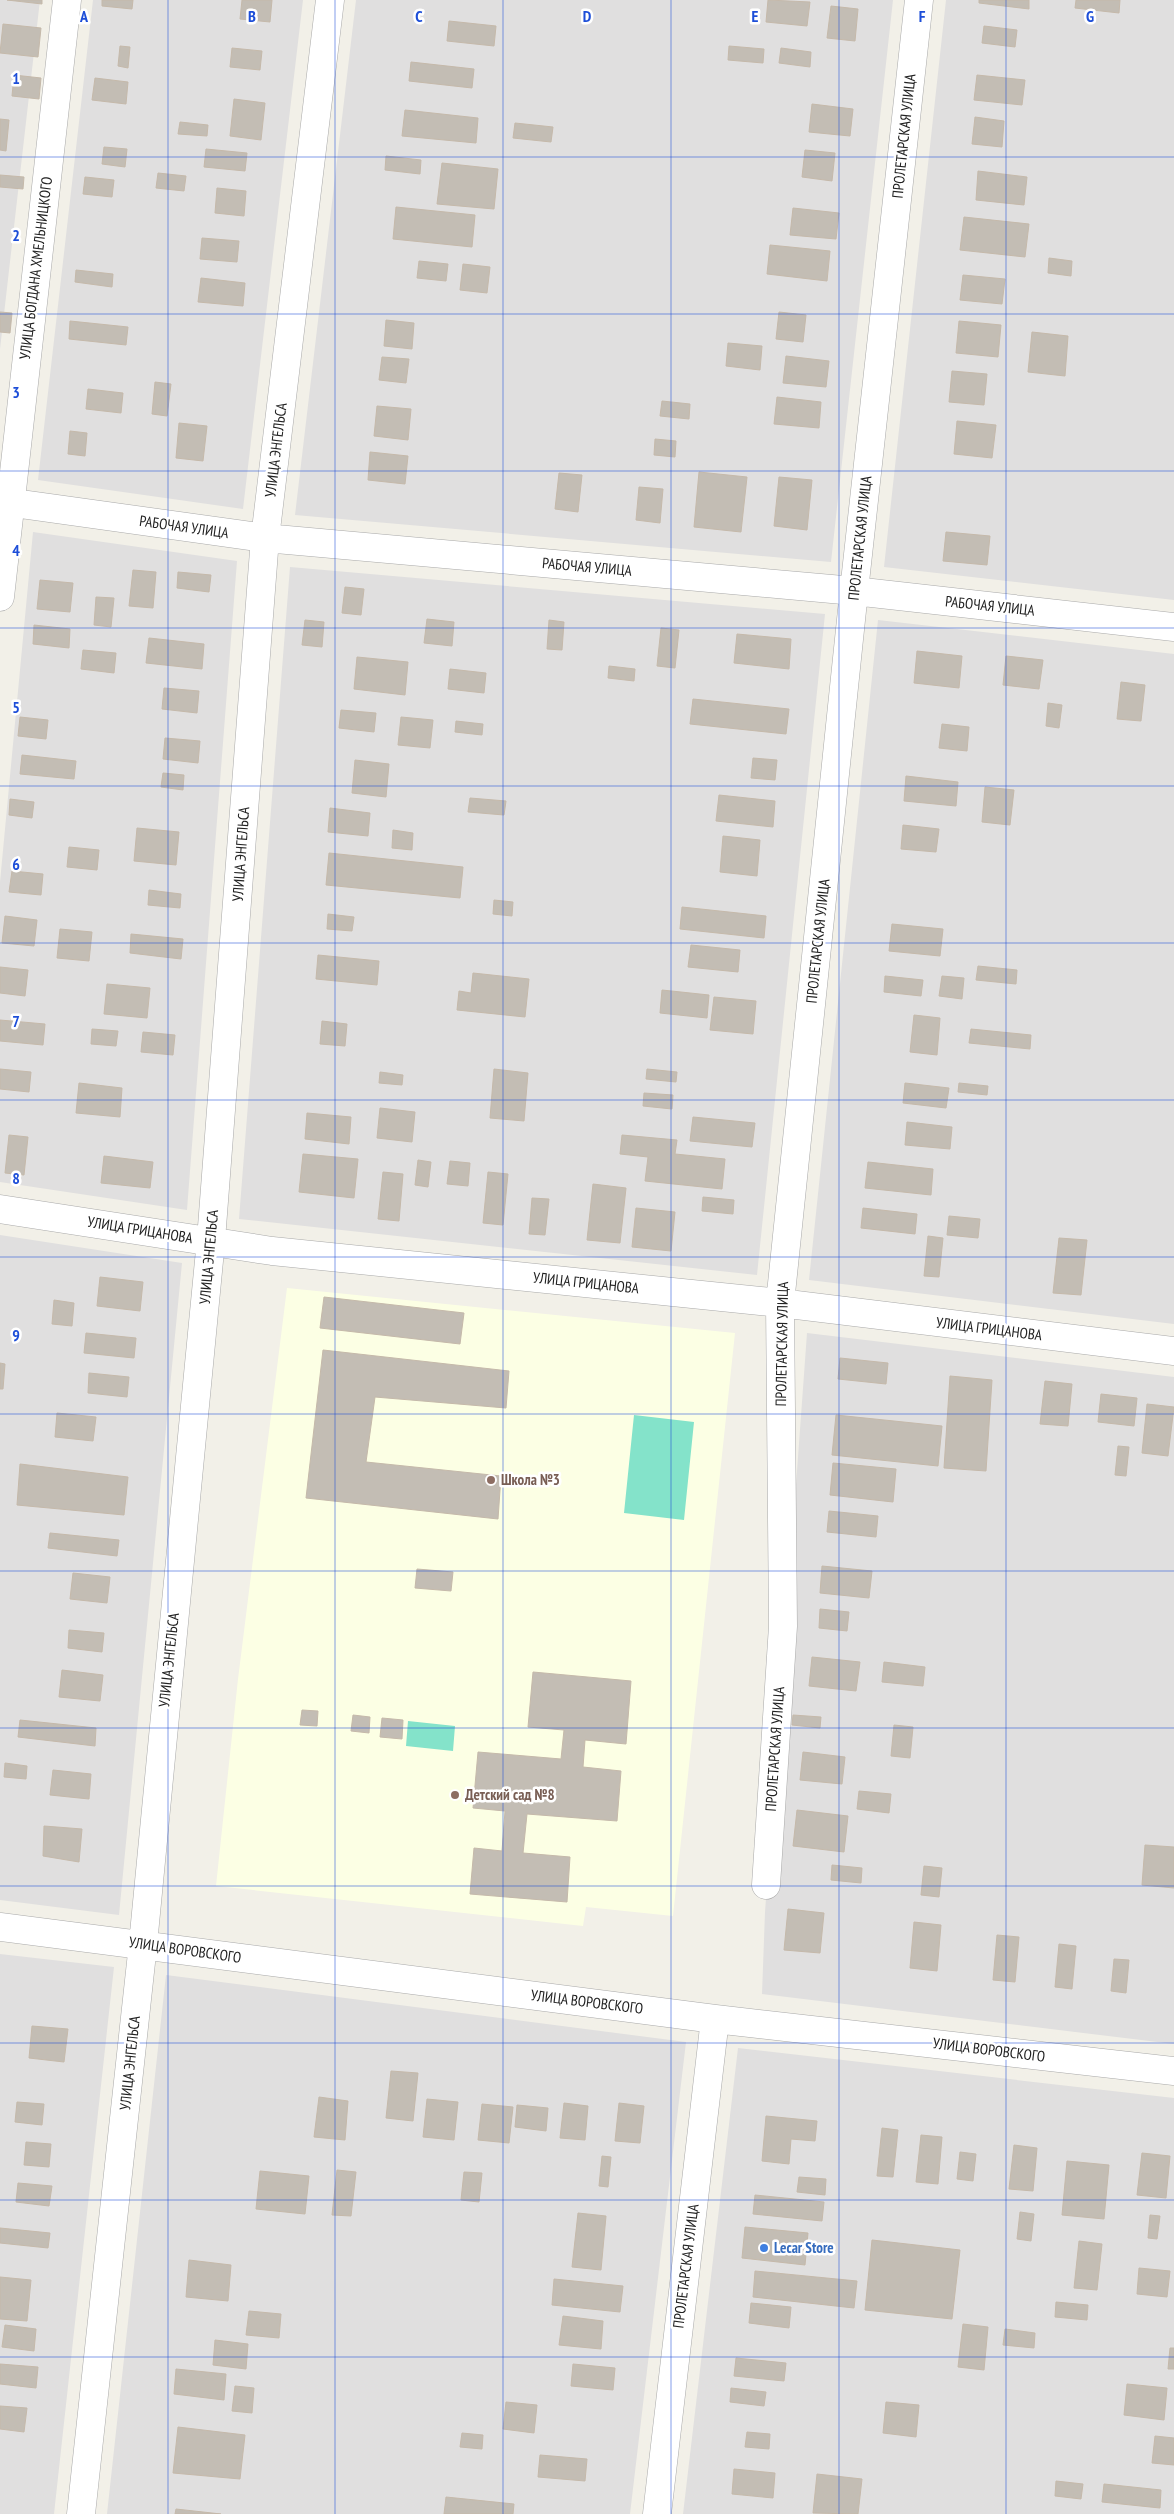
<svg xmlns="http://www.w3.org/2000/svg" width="1174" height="2514" viewBox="0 0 1174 2514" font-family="'PT Sans Narrow',sans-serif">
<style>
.residential{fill:#e0dfdf}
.education{fill:#fcffe4}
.pitch{fill:#84e3ca}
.building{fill:#c3bdb4;stroke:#c5b9aa}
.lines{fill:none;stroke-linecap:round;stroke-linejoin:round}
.minor-casing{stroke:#a9a9a9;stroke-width:29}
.minor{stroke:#fff;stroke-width:28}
.grid{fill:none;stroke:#1d4ed8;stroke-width:1;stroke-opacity:0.55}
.education-dot{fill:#8d6e63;stroke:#fff;stroke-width:2}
.shop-dot{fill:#3f7fe0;stroke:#fff;stroke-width:2}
.labels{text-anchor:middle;stroke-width:5;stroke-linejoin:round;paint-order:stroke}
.street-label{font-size:15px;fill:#222;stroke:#fff}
.education-label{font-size:15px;font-weight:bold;fill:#785e54;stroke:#fff;text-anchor:start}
.shop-label{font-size:15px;font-weight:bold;fill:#366cbe;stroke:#fff;text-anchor:start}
.grid-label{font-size:16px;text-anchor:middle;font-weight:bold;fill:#1d4ed8;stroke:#fff;stroke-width:5;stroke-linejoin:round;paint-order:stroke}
</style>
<rect width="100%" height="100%" fill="#f2f0e8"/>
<path class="residential" d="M0,0H40L0,349Z
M93,0H303L243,509L38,480Z
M356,0H893L831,562L295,515Z
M946,0H1174V600L884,567Z
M33,532L237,561L187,1210L0,1182V882Z
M290,567L825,614L757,1275L239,1219Z
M878,620L1174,654V1324L809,1280Z
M0,1235L182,1263L119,1915L0,1900Z
M807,1333L1174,1377V2044L762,1994L765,1912Z
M0,1954L114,1967L54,2514H0Z
M166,1975L686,2042L630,2514H107Z
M738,2048L1174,2098V2514H683Z"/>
<path class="education" d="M287,1288L735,1333L673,1916L586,1907L583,1926L216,1886L238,1679Z"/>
<path class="pitch" d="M634,1415L694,1422L684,1520L624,1513Z
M408,1721L455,1726L453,1751L406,1746Z"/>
<path class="building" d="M7,0H42V4Z
M102,0H133L132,9L102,6Z
M242,0H272L270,22L240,19Z
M768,0L810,2L807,26L766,22Z
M979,0H1029V9L979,3Z
M1076,0H1120L1119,13L1075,8Z
M831,6L858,9L855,41L827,38Z
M449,21L496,26L494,46L447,41Z
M3,24L41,28L38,57L0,53Z
M984,26L1017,30L1015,47L982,43Z
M120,46L130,47L128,68L118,66Z
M729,46L764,49L763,63L728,60Z
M232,48L262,51L260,70L230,67Z
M781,48L811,52L810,67L779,63Z
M411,62L474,69L472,88L409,81Z
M14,75L41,78L39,99L12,96Z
M977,75L1025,80L1022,105L974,100Z
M95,78L128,82L126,104L92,100Z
M234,99L265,103L261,140L230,136Z
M812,104L853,109L850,136L809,132Z
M405,110L478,118L476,143L402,136Z
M975,117L1004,121L1002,147L972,144Z
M0,119L9,120L6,151L0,150Z
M180,122L208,125L207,136L178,134Z
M515,123L553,127L551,142L513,138Z
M104,147L127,149L125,167L102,164Z
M206,149L247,153L245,171L204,167Z
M805,150L835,153L832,181L802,177Z
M386,156L421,160L420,174L385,170Z
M442,163L498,169L494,209L437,204Z
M978,171L1027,177L1024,205L976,200Z
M158,173L186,176L184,191L156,188Z
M0,175L24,177L23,189L0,187Z
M85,177L114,180L112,197L83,194Z
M217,188L246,191L244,216L215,213Z
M396,207L475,215L472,247L393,239Z
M793,208L839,213L836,239L790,235Z
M964,217L1029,224L1025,257L960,250Z
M202,238L239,241L237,262L200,259Z
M770,245L830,251L827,281L767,274Z
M1049,258L1072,261L1071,276L1048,273Z
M419,261L448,264L446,281L417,278Z
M463,264L490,267L487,293L460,290Z
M76,270L113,274L112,287L75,282Z
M963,275L1005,279L1002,304L960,300Z
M201,278L245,283L243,306L198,302Z
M0,312L12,313L10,333L0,332Z
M779,312L806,315L803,342L776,339Z
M386,320L414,323L412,349L384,346Z
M70,321L128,327L126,345L69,339Z
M959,321L1001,325L998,357L956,353Z
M1032,332L1068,336L1065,376L1028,372Z
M728,343L762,346L760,370L726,366Z
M786,356L829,361L826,387L783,383Z
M382,357L409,359L406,383L379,380Z
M952,371L987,374L984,405L949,402Z
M155,382L171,384L167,416L152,414Z
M88,389L123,393L121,413L86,409Z
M777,397L821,402L819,428L774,424Z
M662,401L690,404L689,419L660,416Z
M377,406L411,409L408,440L374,436Z
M957,421L996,425L992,458L954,454Z
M179,423L207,426L203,461L176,458Z
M70,431L87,433L85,456L68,454Z
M655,439L676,441L675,457L654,455Z
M370,452L408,456L405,484L368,480Z
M699,472L747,477L741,532L694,527Z
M559,473L582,475L578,512L555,509Z
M779,477L812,480L807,530L774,526Z
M639,487L663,489L660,523L636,520Z
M946,532L990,536L987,565L943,561Z
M133,570L156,572L153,608L129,606Z
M178,572L211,575L209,592L177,588Z
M40,580L73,583L70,612L37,609Z
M345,587L364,589L361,615L342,613Z
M96,597L114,598L111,627L94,625Z
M427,619L454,622L452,646L424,643Z
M305,620L324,622L322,647L302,645Z
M549,620L564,622L562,650L547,649Z
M34,625L70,629L69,648L33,644Z
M661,628L679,630L675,668L657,666Z
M737,634L791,639L789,669L734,663Z
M149,638L204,644L202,669L146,663Z
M83,650L116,653L114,673L81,669Z
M917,651L962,656L959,688L914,683Z
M1006,656L1043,660L1039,689L1003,685Z
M357,657L408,662L405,695L354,689Z
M609,666L635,669L634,681L608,678Z
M450,669L486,673L484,693L448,689Z
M1121,682L1145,685L1141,721L1117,719Z
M164,688L199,691L197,713L162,709Z
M693,699L789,709L786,734L690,724Z
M1048,703L1062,705L1059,728L1046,726Z
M341,710L376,713L374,732L339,728Z
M20,717L48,720L46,739L18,736Z
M401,717L433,720L430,748L398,745Z
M456,721L483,724L482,735L455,732Z
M942,724L969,727L967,751L939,748Z
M165,738L200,741L198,763L163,759Z
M22,755L76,761L74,779L20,774Z
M753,758L777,760L775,780L751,778Z
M355,760L389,764L386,797L352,793Z
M163,773L184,775L183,790L161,787Z
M906,776L958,782L956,806L904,801Z
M985,787L1014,790L1010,825L982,822Z
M719,795L775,801L773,827L716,821Z
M470,798L506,801L504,815L468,812Z
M10,799L34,802L32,818L9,815Z
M330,808L370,813L368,836L328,832Z
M903,825L939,829L936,852L901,849Z
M137,828L179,832L176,865L134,861Z
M393,830L413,833L412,850L392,848Z
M723,836L760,840L757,876L720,872Z
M69,847L99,850L97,870L67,867Z
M329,853L463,867L460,898L326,885Z
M12,871L43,874L41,895L9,892Z
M149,890L181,894L180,908L148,905Z
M494,900L513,902L512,916L493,914Z
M682,907L766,916L764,938L680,929Z
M328,914L354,917L352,931L327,929Z
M5,916L37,920L34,946L2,943Z
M892,924L943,929L940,956L889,951Z
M60,929L92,932L89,961L57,958Z
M131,934L183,939L181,959L130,953Z
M691,945L740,950L738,972L688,967Z
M318,955L379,961L377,985L316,979Z
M978,966L1017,970L1016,984L976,980Z
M0,967L28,970L25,996L0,993Z
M473,973L529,979L525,1017L457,1010L459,991L471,993Z
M885,976L923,980L921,996L884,992Z
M942,976L964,978L962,999L939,996Z
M107,984L150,988L147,1018L104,1014Z
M662,990L709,995L707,1018L660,1013Z
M714,997L756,1001L753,1034L710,1030Z
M914,1015L940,1018L937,1055L910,1052Z
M0,1020L45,1024L43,1045L0,1041Z
M322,1021L347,1024L345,1046L320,1044Z
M92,1029L118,1031L116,1046L91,1044Z
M971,1029L1031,1035L1030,1049L969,1043Z
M143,1032L175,1035L173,1055L141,1052Z
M0,1069L31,1072L29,1092L0,1089Z
M494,1069L528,1073L524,1121L490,1118Z
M647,1069L677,1072L676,1082L646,1079Z
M380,1072L403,1075L402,1085L379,1083Z
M79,1083L122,1088L120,1117L76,1113Z
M905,1083L949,1088L946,1108L903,1103Z
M959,1083L988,1086L987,1095L958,1092Z
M644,1093L673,1095L672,1109L643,1106Z
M380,1108L415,1112L412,1142L377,1138Z
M307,1113L351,1117L349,1144L305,1139Z
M693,1117L755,1123L752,1147L690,1141Z
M907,1122L952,1127L950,1149L905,1145Z
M9,1135L28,1137L24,1175L5,1173Z
M622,1135L677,1140L675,1154L725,1159L722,1189L645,1181L648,1157L620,1154Z
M303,1154L358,1159L354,1198L299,1192Z
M104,1156L153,1162L150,1188L101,1183Z
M418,1160L431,1162L428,1187L415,1185Z
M450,1161L470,1163L468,1186L447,1184Z
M868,1162L933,1169L931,1195L865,1188Z
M383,1172L403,1174L399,1221L378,1219Z
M488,1172L508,1174L503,1225L483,1223Z
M593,1184L626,1188L620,1243L587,1240Z
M703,1197L734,1200L733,1214L702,1211Z
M532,1198L549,1199L545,1235L529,1234Z
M636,1208L675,1212L671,1251L632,1247Z
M863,1208L917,1214L915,1234L861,1228Z
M949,1216L980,1219L978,1238L947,1235Z
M928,1236L943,1238L939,1277L924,1276Z
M1059,1238L1087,1240L1081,1295L1053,1293Z
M100,1277L143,1282L140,1311L97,1306Z
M324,1297L464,1313L460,1344L320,1328Z
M54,1300L74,1303L72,1326L52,1324Z
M86,1333L136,1338L134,1358L84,1353Z
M323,1350L509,1371L506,1408L375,1397L366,1462L501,1476L498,1519L306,1498Z
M840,1358L888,1363L886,1384L838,1379Z
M0,1363L5,1364L3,1389H0Z
M89,1373L129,1377L127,1397L88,1393Z
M950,1376L992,1380L986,1471L944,1468Z
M1045,1381L1072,1384L1068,1426L1040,1424Z
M1101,1394L1137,1398L1134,1426L1098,1422Z
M1147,1404L1174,1407L1168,1456L1142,1453Z
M57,1413L96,1417L93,1441L55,1437Z
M836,1415L942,1426L938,1466L832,1455Z
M1118,1446L1129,1447L1126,1476L1115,1475Z
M833,1463L896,1469L893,1502L830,1495Z
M20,1464L128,1477L124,1515L17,1505Z
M829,1511L878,1516L876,1537L827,1532Z
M50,1533L119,1540L117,1556L48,1548Z
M822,1566L872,1571L869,1598L820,1593Z
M417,1569L453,1572L451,1591L415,1588Z
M73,1573L110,1577L107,1603L70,1599Z
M820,1609L849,1612L847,1631L819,1628Z
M69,1630L104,1633L102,1652L68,1648Z
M812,1657L860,1662L856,1691L809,1686Z
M884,1662L925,1667L923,1686L882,1682Z
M62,1670L103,1675L100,1701L59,1697Z
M533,1672L631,1681L626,1744L585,1740L583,1767L621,1771L617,1821L527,1814L523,1853L570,1857L567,1902L470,1894L474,1848L502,1851L505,1811L473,1808L478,1752L561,1759L564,1730L528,1727Z
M302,1710L318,1711L317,1726L300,1725Z
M353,1715L370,1717L369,1733L351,1731Z
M793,1715L821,1717L820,1728L792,1725Z
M382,1718L403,1720L402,1739L380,1737Z
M20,1720L96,1728L95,1746L18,1737Z
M894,1725L913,1727L910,1758L891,1756Z
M803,1752L845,1757L842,1784L800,1780Z
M5,1763L27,1766L26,1779L4,1777Z
M53,1770L91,1774L89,1799L50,1795Z
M859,1791L891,1794L889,1813L857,1809Z
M797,1810L848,1816L844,1852L793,1846Z
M44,1826L82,1829L79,1862L43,1856Z
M1145,1845L1174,1847V1888L1142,1885Z
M832,1865L862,1868L861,1883L831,1880Z
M924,1866L942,1868L939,1897L921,1895Z
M788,1909L824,1913L820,1953L784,1950Z
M914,1922L941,1925L937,1971L910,1968Z
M997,1935L1019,1937L1015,1982L993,1980Z
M1059,1944L1076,1946L1072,1989L1055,1987Z
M1114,1959L1129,1960L1126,1993L1111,1991Z
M32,2026L68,2029L64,2062L29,2058Z
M391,2071L418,2073L413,2121L386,2118Z
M319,2097L348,2101L345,2140L314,2137Z
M427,2099L458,2102L454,2140L423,2137Z
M17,2102L44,2104L42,2125L15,2122Z
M564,2103L588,2106L585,2140L560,2138Z
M619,2103L644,2106L640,2143L615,2141Z
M482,2104L513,2107L509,2143L478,2140Z
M517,2105L548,2108L546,2131L515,2127Z
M766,2116L817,2121L815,2141L791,2139L789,2164L762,2161Z
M882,2128L898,2130L893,2177L877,2176Z
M921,2135L942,2137L938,2184L916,2182Z
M26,2142L51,2144L49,2167L24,2165Z
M1014,2145L1037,2148L1033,2191L1009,2189Z
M960,2152L976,2154L973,2181L957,2179Z
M1142,2153L1170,2156L1166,2198L1137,2195Z
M602,2156L611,2157L608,2187L599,2186Z
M1067,2161L1109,2165L1104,2219L1062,2215Z
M337,2170L356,2172L351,2216L332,2215Z
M260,2171L309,2176L305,2214L256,2209Z
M464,2172L482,2173L479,2202L461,2200Z
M799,2177L826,2179L825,2195L797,2192Z
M18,2183L52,2186L49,2206L16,2202Z
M755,2195L824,2202L822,2221L753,2214Z
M1020,2212L1034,2214L1031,2241L1017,2239Z
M578,2213L606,2216L601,2270L572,2267Z
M1150,2215L1160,2216L1157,2239L1148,2238Z
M745,2227L808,2233L805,2265L742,2258Z
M0,2228L50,2233L48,2248L0,2243Z
M872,2240L960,2250L952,2319L865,2310Z
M1079,2241L1102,2244L1097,2290L1074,2288Z
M189,2260L231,2265L228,2301L186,2297Z
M1139,2268L1170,2271L1167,2297L1137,2294Z
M755,2271L857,2281L854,2308L753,2297Z
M0,2277L31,2280L27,2321L0,2319Z
M554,2279L623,2286L620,2312L552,2305Z
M1056,2302L1088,2305L1087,2320L1055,2317Z
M751,2303L791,2307L789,2328L749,2323Z
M249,2311L281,2314L279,2338L246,2335Z
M563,2316L603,2321L601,2349L559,2345Z
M963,2324L988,2327L984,2370L958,2367Z
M5,2325L36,2329L34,2351L2,2347Z
M1005,2329L1035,2333L1034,2348L1003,2345Z
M215,2340L248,2344L246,2369L213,2365Z
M1170,2348H1174V2369H1168Z
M736,2358L786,2363L784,2381L734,2376Z
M0,2364L38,2367L36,2388L0,2384Z
M573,2364L615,2368L613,2390L571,2386Z
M176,2369L226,2374L224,2400L174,2394Z
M1127,2384L1167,2388L1164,2420L1124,2415Z
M235,2386L254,2388L252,2413L232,2411Z
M731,2388L766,2392L764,2406L730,2402Z
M506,2402L537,2405L534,2433L503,2429Z
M886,2402L919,2405L916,2437L883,2433Z
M0,2406L27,2408L24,2432L0,2429Z
M178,2427L245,2435L240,2479L173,2473Z
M747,2432L770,2434L769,2449L745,2447Z
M462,2433L483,2435L482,2449L460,2447Z
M1155,2436L1174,2438V2465L1152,2463Z
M540,2455L587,2459L585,2481L538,2477Z
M734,2469L775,2473L773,2498L732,2494Z
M817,2474L862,2479L858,2514L813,2513Z
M1056,2481L1083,2484L1081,2499L1055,2496Z
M1104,2484L1161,2490L1160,2508L1102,2502Z
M446,2497L514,2504L513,2514H444Z
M176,2509L221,2514H175Z"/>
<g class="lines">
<defs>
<path id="minor" d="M0,501L265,538L854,591L1174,627
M0,597L67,0
M0,1209L272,1251L780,1303L1174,1351
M766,1885L783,1626L780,1303L854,591L919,0
M0,1927L715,2019L1174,2071
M81,2514L143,1944L211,1240L265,538L330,0
M657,2514L715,2019"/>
</defs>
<use href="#minor" class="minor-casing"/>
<use href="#minor" class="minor"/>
</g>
<path class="grid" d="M168,0V2514M335,0V2514M503,0V2514M671,0V2514M839,0V2514M1006,0V2514M0,157H1174M0,314H1174M0,471H1174M0,628H1174M0,786H1174M0,943H1174M0,1100H1174M0,1257H1174M0,1414H1174M0,1571H1174M0,1728H1174M0,1886H1174M0,2043H1174M0,2200H1174M0,2357H1174"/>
<g class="education-dot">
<circle cx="491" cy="1480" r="5"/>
<circle cx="455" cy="1795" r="5"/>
</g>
<circle class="shop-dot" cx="764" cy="2248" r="5"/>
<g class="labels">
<g class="street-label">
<text transform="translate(904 136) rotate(-84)" y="5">ПРОЛЕТАРСКАЯ УЛИЦА</text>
<text transform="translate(36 268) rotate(-83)" y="5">УЛИЦА БОГДАНА ХМЕЛЬНИЦКОГО</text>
<text transform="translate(276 450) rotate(-83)" y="5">УЛИЦА ЭНГЕЛЬСА</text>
<text transform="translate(184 527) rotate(8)" y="5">РАБОЧАЯ УЛИЦА</text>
<text transform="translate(860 538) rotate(-84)" y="5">ПРОЛЕТАРСКАЯ УЛИЦА</text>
<text transform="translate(587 567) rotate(5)" y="5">РАБОЧАЯ УЛИЦА</text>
<text transform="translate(990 606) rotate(6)" y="5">РАБОЧАЯ УЛИЦА</text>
<text transform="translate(241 854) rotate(-86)" y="5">УЛИЦА ЭНГЕЛЬСА</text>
<text transform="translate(818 941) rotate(-84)" y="5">ПРОЛЕТАРСКАЯ УЛИЦА</text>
<text transform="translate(140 1230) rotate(9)" y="5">УЛИЦА ГРИЦАНОВА</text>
<text transform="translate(209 1257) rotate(-85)" y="5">УЛИЦА ЭНГЕЛЬСА</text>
<text transform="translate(586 1283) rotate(6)" y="5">УЛИЦА ГРИЦАНОВА</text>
<text transform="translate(989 1329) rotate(7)" y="5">УЛИЦА ГРИЦАНОВА</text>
<text transform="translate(782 1344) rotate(-89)" y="5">ПРОЛЕТАРСКАЯ УЛИЦА</text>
<text transform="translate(169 1660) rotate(-84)" y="5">УЛИЦА ЭНГЕЛЬСА</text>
<text transform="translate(775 1749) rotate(-86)" y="5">ПРОЛЕТАРСКАЯ УЛИЦА</text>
<text transform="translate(185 1950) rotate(8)" y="5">УЛИЦА ВОРОВСКОГО</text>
<text transform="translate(587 2002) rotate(7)" y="5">УЛИЦА ВОРОВСКОГО</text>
<text transform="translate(989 2050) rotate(7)" y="5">УЛИЦА ВОРОВСКОГО</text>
<text transform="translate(130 2063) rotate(-84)" y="5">УЛИЦА ЭНГЕЛЬСА</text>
<text transform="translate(686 2266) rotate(-83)" y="5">ПРОЛЕТАРСКАЯ УЛИЦА</text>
</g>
<g class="education-label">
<text x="501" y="1485">Школа №3</text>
<text x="465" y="1800">Детский сад №8</text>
</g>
<g class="shop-label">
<text x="774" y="2253">Lecar Store</text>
</g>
</g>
<g class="grid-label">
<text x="84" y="22">A</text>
<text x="252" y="22">B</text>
<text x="419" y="22">C</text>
<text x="587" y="22">D</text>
<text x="755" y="22">E</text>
<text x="922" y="22">F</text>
<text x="1090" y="22">G</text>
<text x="16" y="84">1</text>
<text x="16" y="241">2</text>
<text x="16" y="398">3</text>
<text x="16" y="556">4</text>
<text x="16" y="713">5</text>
<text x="16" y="870">6</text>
<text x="16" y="1027">7</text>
<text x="16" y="1184">8</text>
<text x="16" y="1341">9</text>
</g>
</svg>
